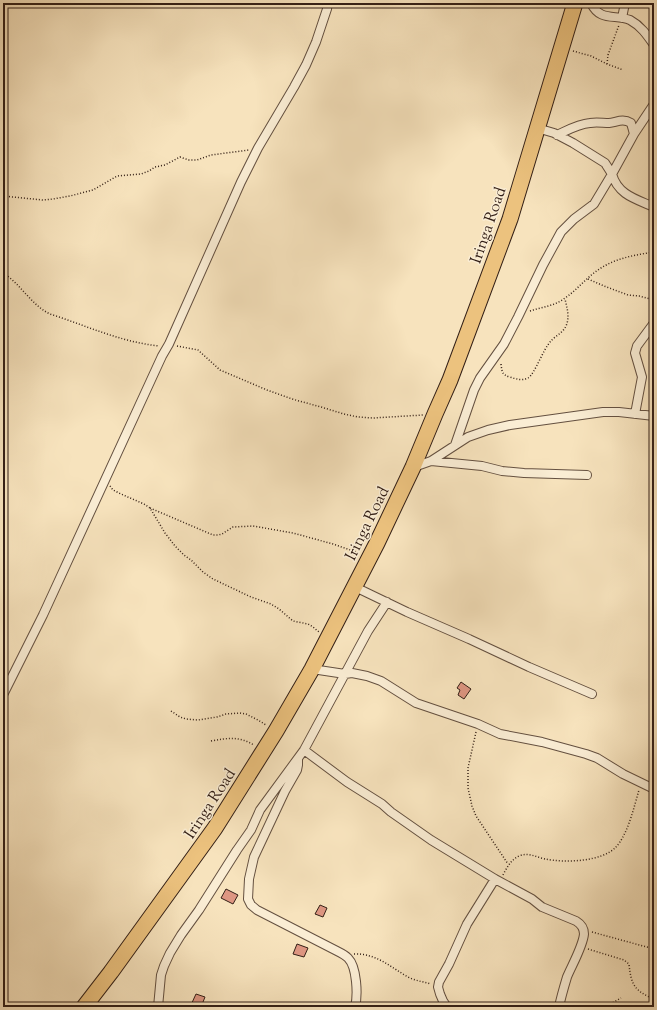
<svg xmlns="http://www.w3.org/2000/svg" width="657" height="1010" viewBox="0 0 657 1010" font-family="'Sorts Mill Goudy',serif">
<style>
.building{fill:#de9682;stroke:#331f16}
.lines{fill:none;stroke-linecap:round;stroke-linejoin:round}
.street-casing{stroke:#645040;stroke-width:10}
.highway-casing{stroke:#331f16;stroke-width:17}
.path{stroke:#331f16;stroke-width:1.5;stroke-dasharray:1 2;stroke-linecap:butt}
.street{stroke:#faedd4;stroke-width:8}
.highway{stroke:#ecc27e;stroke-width:15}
.labels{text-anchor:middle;stroke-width:3;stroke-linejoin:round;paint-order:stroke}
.street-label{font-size:16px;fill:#331f16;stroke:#faedd4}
</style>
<rect width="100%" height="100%" fill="#f7e3bd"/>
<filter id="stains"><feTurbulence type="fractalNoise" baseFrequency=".005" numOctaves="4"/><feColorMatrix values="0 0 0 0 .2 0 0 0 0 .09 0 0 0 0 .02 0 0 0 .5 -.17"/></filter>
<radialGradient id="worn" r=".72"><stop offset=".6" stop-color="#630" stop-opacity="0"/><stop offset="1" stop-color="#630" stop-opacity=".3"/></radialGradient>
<path class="building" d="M461,682L471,689L464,699L458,695L460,690L457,688Z
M226,889L238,895L233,904L221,898Z
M320,905L327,908L323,917L315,914Z
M297,944L308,948L304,957L293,954Z
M196,994L205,997L201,1007H190Z"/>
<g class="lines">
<defs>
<path id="street" d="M591,3C600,22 615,14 630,20C641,26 647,35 654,45
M622,18L625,3
M634,134L654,104
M557,135C568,130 578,124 590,123C596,122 603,123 609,123C617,122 623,118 631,123L634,134L612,174C618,195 636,199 654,207
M635,414L642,377L635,353L637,346L654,323
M455,445L474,390L480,378L504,344L518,317L543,265L561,232L574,219L594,204L612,174L605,163L573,143L554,133L537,128
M431,461L482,466L502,471L524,473L587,475
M414,467L431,461L468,437L488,430L510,425L603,412H619L654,416
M355,587L407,612L469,639L529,667L592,694
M312,669L345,674L352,673L367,676L381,681L416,703L478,724L500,734L542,742L586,754L597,758L623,774L654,789
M3,695L43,615L162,356L169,344L241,182L258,148L294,87L306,65L316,42L327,9L328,3
M304,750L347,782L382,804L391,812L431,840L495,879L532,899L542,907L576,921C581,924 584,928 584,934C583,946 572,965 567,977C564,987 561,997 559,1007
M298,759V765L297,770L285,791L254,857L249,879L248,899L251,905L257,910L337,951C341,953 345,955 348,958C357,967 358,995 355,1007
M158,1007L161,975L164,966L170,953L181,935L199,910L237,850L251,830L260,810L304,750L368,631L387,602
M447,1007L443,1001L440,994L438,987L439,982L449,964L467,924L495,879"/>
<path id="highway" d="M84,1007L111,972L215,828L276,731L312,669L377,543L413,467L435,414L450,380L510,219L575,3"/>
</defs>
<use href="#street" class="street-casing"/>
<use href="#highway" class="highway-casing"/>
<path class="path" d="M573,51L591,56L607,64L623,70
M607,64L608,55L619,25
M3,196L43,200L53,199L70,196L93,190L117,176L141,174L149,171L155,167L165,165L180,157L189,160H197L211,155L249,150
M3,273C21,284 31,305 50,314C87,326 121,342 159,346
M588,279L604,286L628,295L639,296L654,300
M530,311C542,307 555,306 565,298C577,290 586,278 598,270C615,258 635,255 654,252
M177,346L198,350L220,370L267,390L292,399L321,407L344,414L358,417L373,418L423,415
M501,364C502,372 502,375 510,377C516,379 522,381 528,378C535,374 543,349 551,341C555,336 563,333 566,326C570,317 567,308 565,299
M110,486L113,490L121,494L144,504L150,508L165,533L175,546L184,555L191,560L203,572L213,579L251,597L271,604L279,609L293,621L308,624L313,627L319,632
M150,508L213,535H218L222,534L233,527L253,526L293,533L333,544L359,553
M171,711L180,717L186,719L198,720L217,717L226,714L240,713L246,714L258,720L266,725
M476,732L468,768V788L472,806L476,816L508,864
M211,741C227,738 239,736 254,745
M503,875C507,867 511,860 519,856C528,852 536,857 545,859C564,863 602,862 616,847C628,834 634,807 639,790
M592,932L654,949
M588,949L624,960L629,964C631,984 634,991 654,999
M354,954C377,953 391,968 410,978C417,981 424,982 431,984
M605,1007L621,998"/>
<use href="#street" class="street"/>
<use href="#highway" class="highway"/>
</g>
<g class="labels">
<g class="street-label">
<text transform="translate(487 225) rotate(-71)" y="6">Iringa Road</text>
<text transform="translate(366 523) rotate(-64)" y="6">Iringa Road</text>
<text transform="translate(209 803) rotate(-57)" y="6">Iringa Road</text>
</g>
</g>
<rect width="657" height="1010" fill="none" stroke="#f7e3bd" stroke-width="16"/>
<rect x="4" y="4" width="649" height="1002" fill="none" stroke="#331f16" stroke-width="2"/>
<rect x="8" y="8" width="641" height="994" fill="none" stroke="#331f16"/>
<rect width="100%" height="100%" filter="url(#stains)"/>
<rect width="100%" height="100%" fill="url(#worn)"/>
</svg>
